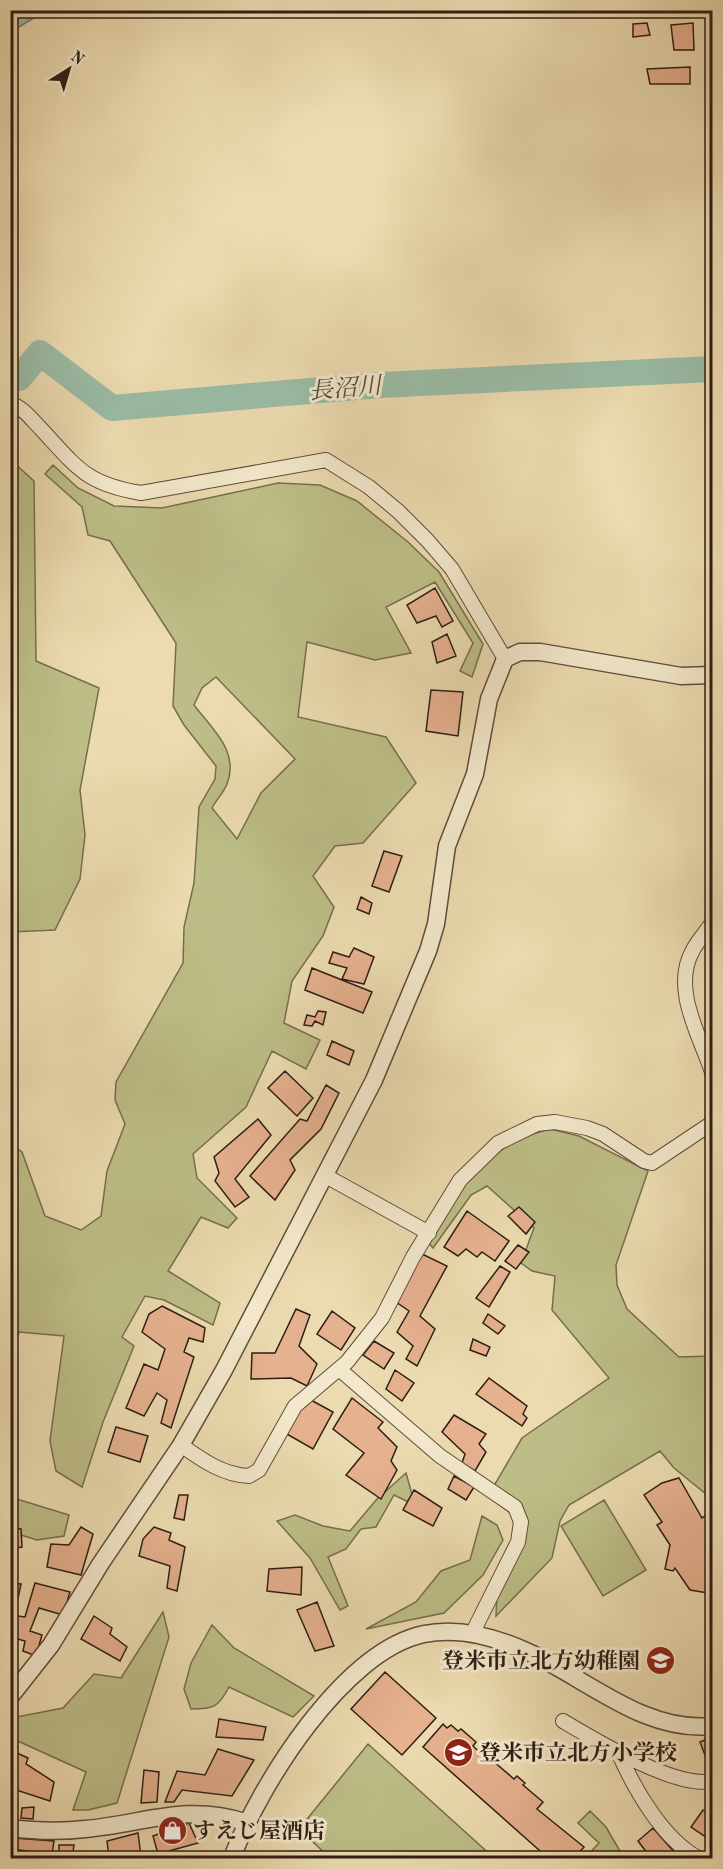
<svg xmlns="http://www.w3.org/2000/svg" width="723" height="1869" viewBox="0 0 723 1869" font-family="'Old Standard TT','Noto Serif JP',serif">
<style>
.green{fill:#bdbe87;stroke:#766e4e;stroke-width:1.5;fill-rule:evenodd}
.water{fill:#9abca6;stroke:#6f7c6c;stroke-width:1.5}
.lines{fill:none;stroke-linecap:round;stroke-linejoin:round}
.river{stroke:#9abca6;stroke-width:26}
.building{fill:#e6b18f;stroke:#2e1d16;stroke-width:1.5}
.minor-casing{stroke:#5e4c3c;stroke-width:16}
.tertiary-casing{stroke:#5e4c3c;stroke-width:19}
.minor{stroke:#f3e8cc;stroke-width:14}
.tertiary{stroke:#f3e8cc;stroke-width:16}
.labels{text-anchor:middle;stroke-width:6;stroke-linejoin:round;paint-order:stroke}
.poi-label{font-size:22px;font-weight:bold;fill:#2e1d16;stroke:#f3e8cc;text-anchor:start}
.water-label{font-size:24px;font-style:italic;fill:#4e4d41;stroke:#f3e8cc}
</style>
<rect width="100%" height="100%" fill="#ecdbb0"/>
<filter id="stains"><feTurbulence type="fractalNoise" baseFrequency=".00333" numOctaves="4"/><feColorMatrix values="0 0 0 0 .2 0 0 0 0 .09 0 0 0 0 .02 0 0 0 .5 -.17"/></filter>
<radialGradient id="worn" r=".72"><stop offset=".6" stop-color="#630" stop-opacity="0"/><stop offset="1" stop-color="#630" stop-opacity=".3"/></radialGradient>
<path class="green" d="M11,460L34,481L36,661L99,688L80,790L85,835L80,879L55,930L11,932Z
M53,465L78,488L114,506L162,508L278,483L320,485L357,501L408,542L439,572L483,644L472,677L460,671L473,643L435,582L386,607L411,653L375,660L307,642L298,717L386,737L416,783L363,843L335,846L313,876L334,907L323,936L292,981L284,1023L320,1040L306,1069L272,1051L246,1107L193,1154L197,1178L237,1218L228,1228L201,1217L168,1271L220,1303L213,1325L164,1300L145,1296L122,1337L134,1346L103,1422L82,1487L56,1471L50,1441L64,1336L19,1332L11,1358V1144L22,1152L45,1216L81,1230L101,1216L107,1171L125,1124L115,1100L116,1082L183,963L184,927L194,883L199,807L215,779L216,766L184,725L173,706L176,643L110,541L88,535L82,507L45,474ZM216,677L295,759L261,793L237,839L212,808C216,800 224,792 227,784C240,751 211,728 194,705L202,688Z
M550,1129L579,1136L648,1171L616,1265L617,1285L627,1309L679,1357L712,1356V1499L674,1468L660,1451L569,1505L560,1521L552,1558L496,1616L497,1593L520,1554L524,1533L513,1515L488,1496L522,1438L609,1378L552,1310L555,1276L532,1271L521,1263L534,1228L487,1186L471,1195L433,1248L421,1234C440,1204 490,1152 523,1137C531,1134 541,1132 550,1129Z
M406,1473L415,1505L394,1495L376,1527L361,1529L346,1549L328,1557L348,1606L340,1610L310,1558L277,1521L295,1515L323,1526L350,1531L377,1499Z
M10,1497L69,1515L64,1536L37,1540L11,1532Z
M604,1500L646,1570L603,1596L561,1526Z
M482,1516L497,1525L503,1540L483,1575L444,1613L366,1629L416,1602L441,1571L470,1560Z
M163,1612L169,1637L117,1803L88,1810H73L86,1772L11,1738V1718L63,1708L94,1674L121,1678Z
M212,1625L234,1648L314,1696L293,1717L229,1687C218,1708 213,1709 191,1709L184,1689L191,1663Z
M368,1744L494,1858H330L299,1829Z
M590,1811L606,1827L624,1858H585L599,1843L578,1823Z"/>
<path class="water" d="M11,10H45V11L11,32Z"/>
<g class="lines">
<path class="river" d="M10,370L19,378L40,353L112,408L380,385L712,369"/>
</g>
<path class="building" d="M647,23L650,35L633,37V24Z
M693,23L694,50H674L671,25Z
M690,67V84H650L647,69Z
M435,588L453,621L442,627L436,616L417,623L407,605Z
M447,634L456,656L437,663L432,642Z
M431,690L463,692L458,736L426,731Z
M384,851L402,856L389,892L372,886Z
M361,897L372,903L369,914L357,909Z
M354,948L374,957L364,984L342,979L347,968L329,963L333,952L349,957Z
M312,968L372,992L363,1013L305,990Z
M318,1011L326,1012L323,1025L315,1021L312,1026L304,1025L307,1015L315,1017Z
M332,1041L354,1051L349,1065L327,1055Z
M285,1071L313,1098L297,1116L268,1088Z
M326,1085L339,1093L321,1129L290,1160L295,1170L275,1200L250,1176L300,1119L307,1121Z
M258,1119L271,1135L235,1179L249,1197L235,1207L215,1181L219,1173L214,1157Z
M519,1207L535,1222L526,1234L508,1216Z
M467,1211L509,1241L495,1261L482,1252L477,1257L466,1249L458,1256L444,1247Z
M518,1245L529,1252L516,1269L505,1261Z
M422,1254L447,1266L420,1316L435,1329L417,1366L406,1359L413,1346L397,1332L409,1311L396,1302Z
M500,1266L510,1272L489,1307L476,1298Z
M162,1306L205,1328L203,1342L189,1338L184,1352L194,1357L171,1428L161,1423L167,1400L157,1393L144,1416L126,1408L144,1364L158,1370L165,1349L142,1332L149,1314Z
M296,1309L310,1315L299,1346L317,1364L307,1386L291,1378L251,1379L252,1353H275Z
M332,1311L355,1328L341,1350L317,1334Z
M488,1314L505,1326L498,1334L483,1323Z
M473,1339L490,1347L486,1356L470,1350Z
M374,1341L394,1353L384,1369L363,1355Z
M395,1370L414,1383L402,1401L386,1389Z
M489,1378L527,1406L523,1414L527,1418L522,1426L476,1394Z
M352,1398L383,1422L378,1428L397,1447L391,1461L397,1470L381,1499L346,1475L364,1453L333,1429Z
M311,1400L333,1412L313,1449L285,1433L297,1412Z
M454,1415L486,1434L479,1444L486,1452L475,1471L462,1463L465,1454L442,1432Z
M116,1427L148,1436L140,1462L108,1452Z
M454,1476L474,1487L466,1500L448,1489Z
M679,1478L702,1518L707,1515L712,1518V1590L708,1593L690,1590L675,1568L673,1571L665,1569L670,1545L657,1525L662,1522L644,1495L662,1483Z
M414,1490L442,1508L433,1526L403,1510Z
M179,1495H188L184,1520L174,1518Z
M81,1527L93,1534L81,1575L47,1567L51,1544L69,1545Z
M154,1527L171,1533L169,1540L185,1547L177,1591L167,1588L170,1566L139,1556L143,1539Z
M10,1528L21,1529L22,1547L16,1548L13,1570L10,1569Z
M302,1567L301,1595L267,1591L269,1569Z
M10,1583L21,1584L17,1603L10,1601Z
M35,1583L70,1592L63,1615L39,1608L30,1631L42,1635L36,1656L23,1651L25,1641L10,1637V1615L25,1617Z
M317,1602L334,1646L315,1651L297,1610Z
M94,1616L112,1628L110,1634L127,1647L120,1661L81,1639Z
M385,1672L436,1718L402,1755L351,1709Z
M219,1719L266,1727L263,1740L216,1737Z
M443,1724L447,1728L451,1725L458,1731L461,1729L476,1742L473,1746L491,1763L493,1761L514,1779L517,1776L525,1783L523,1785L543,1802L537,1809L584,1847L574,1858H548L423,1747Z
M712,1737V1771H711L700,1742Z
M218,1749L254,1760L232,1796L182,1790L174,1802H165L177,1771L205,1775Z
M10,1750L28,1758L26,1764L54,1782L50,1801L10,1788Z
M144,1770L159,1772L157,1802L141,1803Z
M34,1807L33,1819L21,1818L22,1808Z
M703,1810L712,1816V1841L691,1827Z
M189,1823L198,1843L158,1854L153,1836Z
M653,1828L676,1854L669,1858H651L638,1841Z
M138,1833L141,1856L109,1858L107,1841Z
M13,1838L54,1841L52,1854L10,1849Z
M59,1845H74L72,1858H59Z"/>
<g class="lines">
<defs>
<path id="minor" d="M10,403C24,408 32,420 42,430C78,469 87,484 141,493L326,460L369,487L399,512L427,540L452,569L505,659
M712,923C706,932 698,940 693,950C671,988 700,1036 712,1072
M324,1175L429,1233
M339,1369L440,1456L515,1507L521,1522L518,1542L472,1634
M181,1445C202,1460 223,1475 249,1476L259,1470L295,1406L347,1362L382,1318L413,1257L460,1180L498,1143L537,1124L555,1122L587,1128L603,1134L644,1161L652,1163L712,1123
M563,1721C595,1740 676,1789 712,1781
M619,1754C635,1790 663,1839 698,1858"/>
<path id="tertiary" d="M10,1697L51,1645L101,1563L181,1445L224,1370L374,1080L428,951L436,924L447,846L475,774L489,699L505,659L520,652H540L681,676L712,675
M10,1828C35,1831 60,1832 85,1829C144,1824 185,1803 245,1822
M232,1858C259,1786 343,1651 424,1634C458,1627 495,1637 526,1651C585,1677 643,1733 712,1726"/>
</defs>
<use href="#minor" class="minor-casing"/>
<use href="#tertiary" class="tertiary-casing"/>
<use href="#minor" class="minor"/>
<use href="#tertiary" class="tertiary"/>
</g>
<defs>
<symbol id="school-disc" viewBox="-11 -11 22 22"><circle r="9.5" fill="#8f2418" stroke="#f3e8cc"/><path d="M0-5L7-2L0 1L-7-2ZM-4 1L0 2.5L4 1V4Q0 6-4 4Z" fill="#fff"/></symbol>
<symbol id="shop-disc" viewBox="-11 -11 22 22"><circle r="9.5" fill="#8f2418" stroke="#f3e8cc"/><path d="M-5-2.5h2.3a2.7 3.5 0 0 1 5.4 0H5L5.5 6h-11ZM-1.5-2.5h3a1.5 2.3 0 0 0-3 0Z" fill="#fff"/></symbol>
</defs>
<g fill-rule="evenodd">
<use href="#school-disc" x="644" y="1644" width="33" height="33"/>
<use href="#school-disc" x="442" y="1736" width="33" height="33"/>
<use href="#shop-disc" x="156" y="1814" width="33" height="33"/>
</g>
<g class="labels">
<g class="poi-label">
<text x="640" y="1668" text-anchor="end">登米市立北方幼稚園</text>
<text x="479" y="1760">登米市立北方小学校</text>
<text x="193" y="1838">すえじ屋酒店</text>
</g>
<g class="water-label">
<text transform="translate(345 388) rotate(-5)" y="8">長沼川</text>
</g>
</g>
<rect width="723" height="1869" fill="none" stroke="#ecdbb0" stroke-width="36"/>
<rect x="12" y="12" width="699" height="1845" fill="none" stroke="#2e1d16" stroke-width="3"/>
<rect x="18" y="18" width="687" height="1833" fill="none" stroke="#2e1d16" stroke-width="1.5"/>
<g transform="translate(69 69) rotate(37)" stroke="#f3e8cc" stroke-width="4.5" paint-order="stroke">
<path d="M0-4.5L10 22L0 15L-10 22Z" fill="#2e1d16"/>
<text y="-9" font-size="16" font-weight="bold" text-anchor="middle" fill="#2e1d16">N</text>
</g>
<rect width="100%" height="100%" filter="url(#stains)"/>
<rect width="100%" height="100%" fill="url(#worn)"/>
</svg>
